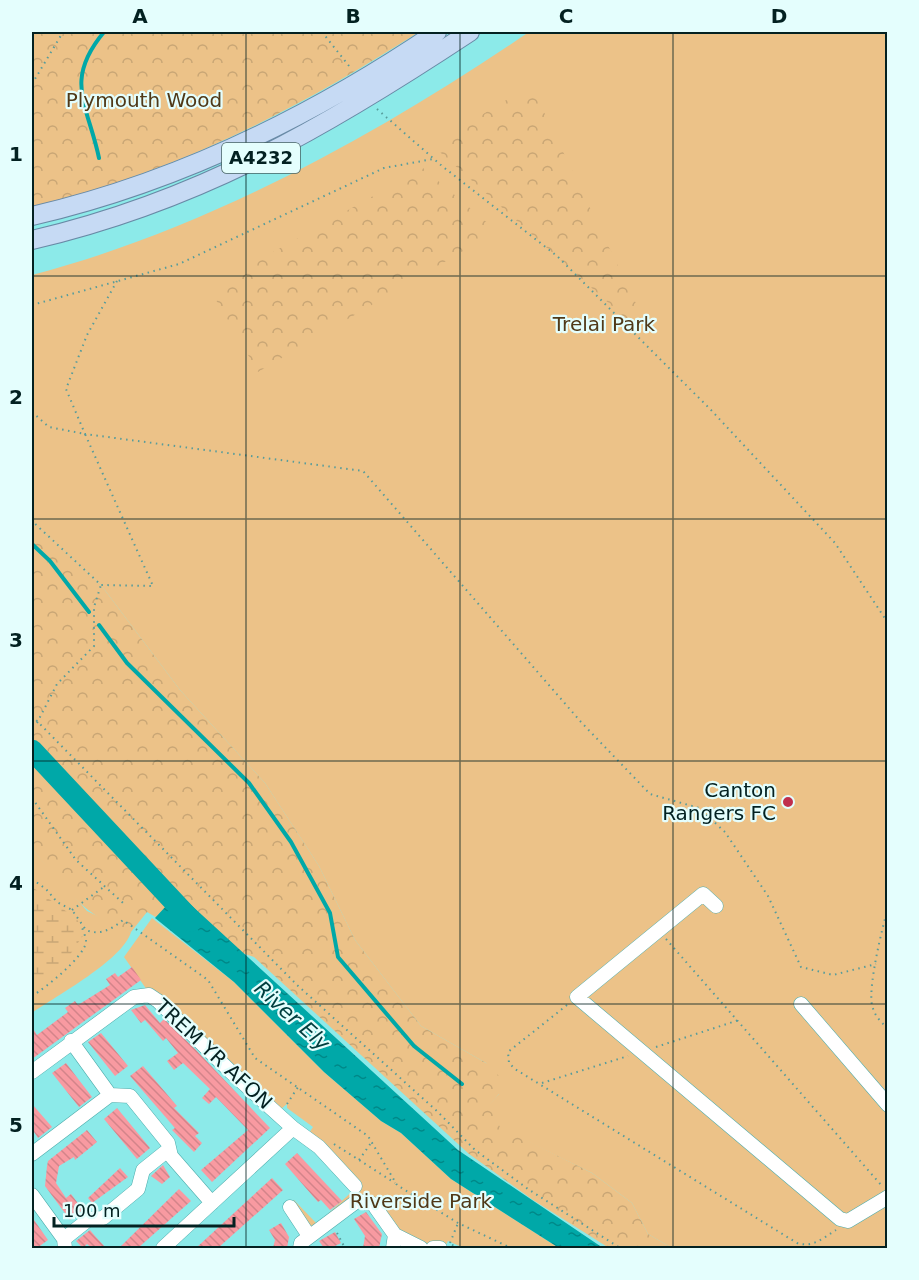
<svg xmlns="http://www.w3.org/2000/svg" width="919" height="1280" viewBox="0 0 919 1280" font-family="'DejaVu Sans',sans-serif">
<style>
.green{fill:#ecc288}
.forest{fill:url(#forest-crowns)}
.wetland{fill:url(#wetland-marsh)}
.water{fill:url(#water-ripples)}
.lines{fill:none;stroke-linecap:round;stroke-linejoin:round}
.stream{stroke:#00a8a8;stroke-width:4}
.river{stroke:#00a8a8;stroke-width:21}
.building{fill:url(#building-back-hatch)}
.minor-casing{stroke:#4dacab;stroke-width:15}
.major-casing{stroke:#698aa6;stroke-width:20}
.path{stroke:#579c9b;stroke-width:2;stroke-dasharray:1.5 4.5;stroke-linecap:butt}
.minor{stroke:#fff;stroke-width:14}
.major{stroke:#c6daf4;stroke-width:18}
.grid{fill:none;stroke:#032121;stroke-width:1.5;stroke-opacity:0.55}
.poi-dot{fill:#c02f4c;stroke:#e4fefd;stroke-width:2}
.labels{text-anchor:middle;stroke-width:4.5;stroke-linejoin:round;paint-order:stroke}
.shield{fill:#e4fefd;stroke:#466363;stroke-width:1.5}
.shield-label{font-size:18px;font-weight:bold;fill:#032121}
.park-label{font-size:20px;fill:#503918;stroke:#e4fefd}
.poi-label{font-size:20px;fill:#032121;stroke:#e4fefd;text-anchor:end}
.street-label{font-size:20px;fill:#032121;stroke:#e4fefd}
.water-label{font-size:21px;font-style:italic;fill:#003e3e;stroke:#e4fefd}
.neatline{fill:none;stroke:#032121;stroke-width:2}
.grid-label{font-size:20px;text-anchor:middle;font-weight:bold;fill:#032121}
</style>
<defs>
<pattern id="forest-crowns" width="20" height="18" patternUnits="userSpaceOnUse" patternTransform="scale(1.5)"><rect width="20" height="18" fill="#ecc288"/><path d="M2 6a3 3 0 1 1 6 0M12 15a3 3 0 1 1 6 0" fill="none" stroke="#c9a675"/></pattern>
<pattern id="wetland-marsh" width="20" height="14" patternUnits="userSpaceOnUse" patternTransform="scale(1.5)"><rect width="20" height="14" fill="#ecc288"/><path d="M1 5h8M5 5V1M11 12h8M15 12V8" fill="none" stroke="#c9a675"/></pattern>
<pattern id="water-ripples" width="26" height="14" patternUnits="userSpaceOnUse" patternTransform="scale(1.5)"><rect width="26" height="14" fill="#00a8a8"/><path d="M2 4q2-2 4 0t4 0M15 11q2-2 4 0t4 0" fill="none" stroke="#088"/></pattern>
<pattern id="building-back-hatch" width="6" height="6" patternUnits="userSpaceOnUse" patternTransform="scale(1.5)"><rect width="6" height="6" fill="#f89aa1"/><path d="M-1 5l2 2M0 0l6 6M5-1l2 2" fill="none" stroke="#d3848a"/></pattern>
</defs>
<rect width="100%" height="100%" fill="#8ceae9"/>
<path class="green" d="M529,32H887L886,1248H672L648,1234L632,1203L592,1173L500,1128L488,1106L499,1094L486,1063L421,1026L355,940L319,866L265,783L180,690L101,585L32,521V275C208,229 379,134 529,32Z
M32,849L87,911L131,932C123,960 56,996 32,1013Z
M152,918L234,982L324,1072L381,1121L401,1133L451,1179L559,1248H464L448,1241L446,1245H425L396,1229L375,1200L314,1228L285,1210L294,1200L317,1224L359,1185L309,1133L313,1127L287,1108V1104L281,1109L147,990L124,957Z"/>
<path class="forest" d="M32,32H419C293,112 178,171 32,207Z
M531,85L643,318L632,324L432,145Z
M423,168L497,231L258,372L209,288Z
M32,521L101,585L180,690L265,783L319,866L355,940L421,1026L486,1063L505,1082L499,1094L489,1106L500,1127L592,1173L632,1203L648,1234L672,1248H609L533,1200L469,1154L254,957L185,934L147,912L131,932C86,920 60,882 32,849Z"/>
<path class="wetland" d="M32,887L77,919L84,934L63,965L32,987Z"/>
<path class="water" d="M178,893L458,1150L603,1248H559L451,1179L401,1133L381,1121L324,1072L234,982L155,918Z"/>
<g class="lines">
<path class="stream" d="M99,158C88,105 63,81 104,32
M32,544L50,561L89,612
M99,625L127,663L249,783L291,842L330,913L338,957L414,1046L462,1084"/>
<path class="river" d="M32,750L192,921"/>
</g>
<path class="building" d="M132,967L141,980L32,1059V1027L37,1035L68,1012L65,1008L75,1001L78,1005L110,985L106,979L115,973L118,977Z
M145,1005L160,1023L164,1019L195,1049L270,1128L212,1182L201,1170L248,1130L216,1097L209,1104L202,1098L210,1089L183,1063L174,1070L167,1061L178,1053L166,1038L163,1041L145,1020L141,1023L131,1010Z
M101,1033L128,1066L115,1076L88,1042Z
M66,1063L92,1097L79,1107L52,1073Z
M143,1066L177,1106L174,1108L199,1133L195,1136L202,1143L194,1152L172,1130L175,1128L130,1076Z
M32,1104L52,1127L38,1138L32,1129Z
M117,1108L150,1148L137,1159L104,1119Z
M87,1130L97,1142L75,1160L74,1157L59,1166L56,1183L66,1198L71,1194L83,1210L70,1220L45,1186L47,1166L48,1161Z
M297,1153L342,1201L330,1210L321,1200L318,1202L285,1164Z
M163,1165L170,1177L162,1184L151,1176Z
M120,1168L128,1177L92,1203L88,1198Z
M272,1178L283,1190L218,1248H196Z
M179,1189L191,1201L138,1248H119Z
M366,1212L382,1234L379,1248H363L365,1236L354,1219Z
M32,1217L48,1240L37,1248L32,1244Z
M281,1223L289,1237L287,1248H273L275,1240L269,1230Z
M90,1230L95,1236L106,1248H92L87,1244L83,1248L76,1241Z
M335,1232L341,1243L331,1248H324L319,1241Z"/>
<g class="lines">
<defs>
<path id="minor" d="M716,906L703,894L577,997L840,1219L848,1221L888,1197
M801,1004L888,1105
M71,1041L110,1095L130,1096L168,1143L171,1156L212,1203
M32,1072L134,997L149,995L158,1001L231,1072L293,1128L319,1147L355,1186
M32,1154L110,1095
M32,1195L64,1239L65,1248
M290,1207L309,1236
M395,1235L421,1248
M64,1239L89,1219L103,1218L138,1189L143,1170L168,1150
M163,1248L293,1128
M300,1248L301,1243L357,1201L373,1204L395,1235L393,1248
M433,1248H440"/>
<path id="major" d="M32,216C179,182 313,116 437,32
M32,240C200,201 328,126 470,32"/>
</defs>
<use href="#minor" class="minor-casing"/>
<use href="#major" class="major-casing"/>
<path class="path" d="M322,32L349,66
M32,84L63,32
M377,109L442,166L557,256L711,410L835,543L888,623
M117,281L87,335L66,389L85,434L363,471L581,722L650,794L699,808L725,832L768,896L801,967L833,975L876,964
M32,305L179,264L384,168L433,159
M32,412L49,427L85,434L153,586L101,585L32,521
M32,716L297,985L438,1112L475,1150L528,1189L620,1248
M37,723L57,684L94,646V607L101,585
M32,798L76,860L123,903
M32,879L46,889L57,902L72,910L86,930C100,936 112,929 123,920L208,980L255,1058L368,1136L397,1185L458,1223L511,1248
M888,908C882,928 868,987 872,1005C874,1014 880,1023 888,1027
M72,910L105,886
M666,939L882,1186
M32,996C44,989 86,956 86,941C86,937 83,931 82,927
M567,1005L508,1052L509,1063L515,1069L797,1243C813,1248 823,1238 836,1230
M656,1047L739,1020
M542,1083L628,1056
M287,1104L298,1087
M334,1144L395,1183
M359,1160L371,1143
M337,1233L345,1248
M450,1243L458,1223
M452,1245L460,1248"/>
<use href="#minor" class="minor"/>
<use href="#major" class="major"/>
</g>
<path class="grid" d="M246,32V1248M460,32V1248M673,32V1248M32,276H888M32,519H888M32,761H888M32,1004H888"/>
<circle class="poi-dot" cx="788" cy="802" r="6"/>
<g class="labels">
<rect class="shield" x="222" y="143" width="78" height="30" rx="4.5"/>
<g class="shield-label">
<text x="261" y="164">A4232</text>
</g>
<g class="park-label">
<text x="144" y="107">Plymouth Wood</text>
<text x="604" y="331">Trelai Park</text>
<text x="421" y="1208">Riverside Park</text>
</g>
<g class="poi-label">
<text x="776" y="797">Canton<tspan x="776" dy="23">Rangers FC</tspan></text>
</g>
<g class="street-label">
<text transform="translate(214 1054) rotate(43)" y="7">TREM YR AFON</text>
</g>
<g class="water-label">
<text transform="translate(292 1016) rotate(42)" y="7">River Ely</text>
</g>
</g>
<rect width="919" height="1280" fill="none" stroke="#e4fefd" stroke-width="66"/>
<path d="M54 1217v9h180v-9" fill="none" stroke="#032121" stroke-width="3"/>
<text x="63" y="1217" font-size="18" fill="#032121" stroke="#e4fefd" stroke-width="4.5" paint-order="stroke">100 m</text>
<rect x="33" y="33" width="853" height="1214" class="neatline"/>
<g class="grid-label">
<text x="140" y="23">A</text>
<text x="353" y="23">B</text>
<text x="566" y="23">C</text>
<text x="779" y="23">D</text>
<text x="16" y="161">1</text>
<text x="16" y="404">2</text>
<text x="16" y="647">3</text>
<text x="16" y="890">4</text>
<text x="16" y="1132">5</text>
</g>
</svg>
